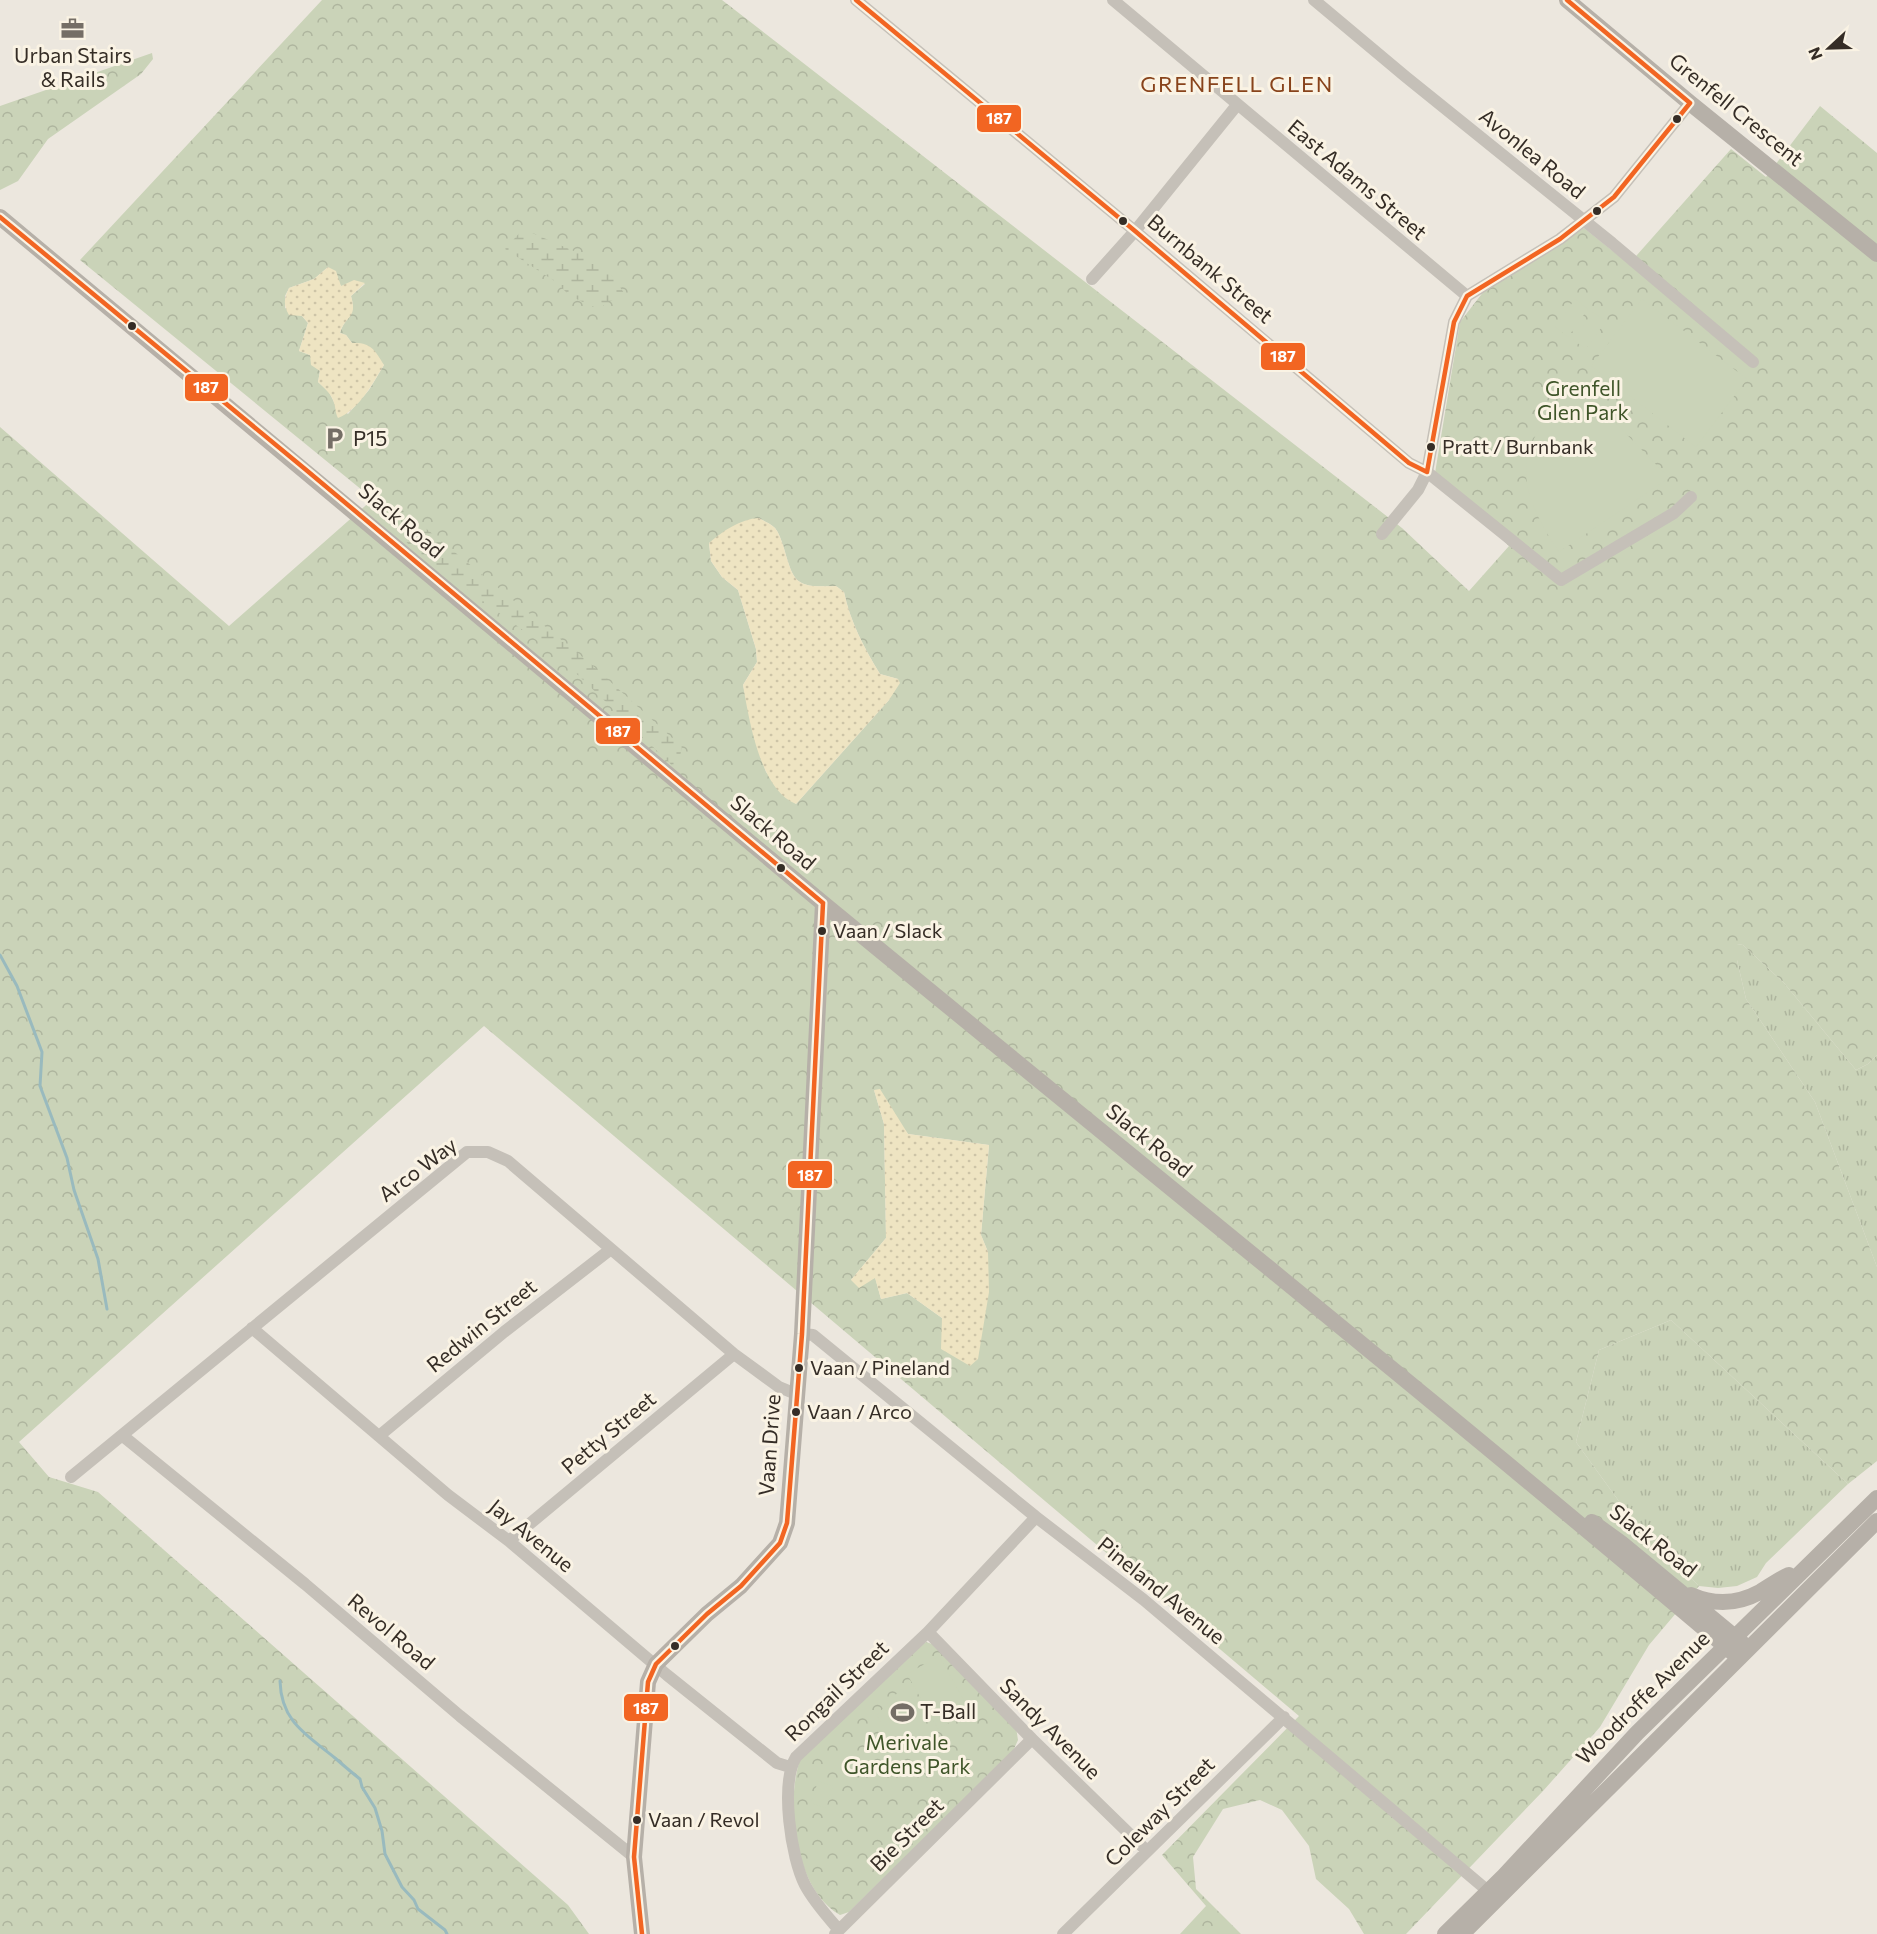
<svg xmlns="http://www.w3.org/2000/svg" width="1877" height="1934" viewBox="0 0 1877 1934" font-family="Commissioner,sans-serif">
<style>
.grass{fill:url(#grass-tufts)}
.forest{fill:url(#forest-crowns);fill-rule:evenodd}
.wetland{fill:url(#wetland-marsh)}
.sand{fill:url(#sand-dots)}
.pitch{fill:#cad3b8}
.lines{fill:none;stroke-linecap:round;stroke-linejoin:round}
.stream{stroke:#99babe;stroke-width:3}
.street{stroke:#c5c0b8;stroke-width:12}
.secondary{stroke:#b6b0a8;stroke-width:16}
.bus-1-casing{stroke:#faf3e4;stroke-width:9}
.bus-1{stroke:#f26522;stroke-width:4.5}
.bus-dot{fill:#352d26;stroke:#faf3e4;stroke-width:2}
.labels{text-anchor:middle;stroke-width:6;stroke-linejoin:round;paint-order:stroke}
.bus-label{font-size:20px;fill:#352d26;stroke:#faf3e4;text-anchor:start}
.poi-label{font-size:21px;fill:#352d26;stroke:#faf3e4;text-anchor:start}
.street-label{font-size:21px;fill:#352d26;stroke:#faf3e4}
.park-label{font-size:21px;fill:#3f5529;stroke:#faf3e4}
.neighbourhood-label{font-size:22px;letter-spacing:1.5px;fill:#88431b;stroke:#faf3e4}
.line-badge{stroke:#faf3e4;stroke-width:2}
.badge-label{font-size:16px;text-anchor:middle;font-weight:bold;fill:#fff}
</style>
<defs>
<pattern id="grass-tufts" width="24" height="20" patternUnits="userSpaceOnUse" patternTransform="scale(1.5)"><rect width="24" height="20" fill="#cad3b8"/><path d="M3 7l-1-3M5 7V3M7 7l1-3M15 17l-1-3M17 17v-4M19 17l1-3" fill="none" stroke="#aeb59e"/></pattern>
<pattern id="forest-crowns" width="20" height="18" patternUnits="userSpaceOnUse" patternTransform="scale(1.5)"><rect width="20" height="18" fill="#cad3b8"/><path d="M2 6a3 3 0 1 1 6 0M12 15a3 3 0 1 1 6 0" fill="none" stroke="#aeb59e"/></pattern>
<pattern id="wetland-marsh" width="20" height="14" patternUnits="userSpaceOnUse" patternTransform="scale(1.5)"><rect width="20" height="14" fill="#cad3b8"/><path d="M1 5h8M5 5V1M11 12h8M15 12V8" fill="none" stroke="#aeb59e"/></pattern>
<pattern id="sand-dots" width="8" height="8" patternUnits="userSpaceOnUse" patternTransform="scale(1.5)"><rect width="8" height="8" fill="#eee4c2"/><path d="M2 2h.1M6 6h.1" fill="none" stroke="#cdc4a7" stroke-width="1.8" stroke-linecap="round"/></pattern>
</defs>
<rect width="100%" height="100%" fill="#ece7de"/>
<path class="grass" d="M1737,944L1743,945L1784,983L1856,1070L1868,1064L1877,1055V1267L1815,1102L1746,999L1737,960Z
M1671,1320L1848,1484L1766,1563L1757,1577L1737,1586L1718,1588L1699,1586L1634,1522L1576,1442L1599,1350Z"/>
<path class="forest" d="M322,0H722L1402,528L1469,591L1509,546L1435,473L1460,322L1484,291L1584,228L1629,264L1731,149L1766,177L1820,106L1877,153V1055L1868,1064L1856,1070L1784,983L1743,945L1737,944V960L1746,999L1815,1102L1877,1267V1461L1848,1484L1671,1320L1599,1350L1576,1442L1634,1522L1699,1586L1649,1645L1600,1727L1543,1791L1406,1934H1364L1349,1909L1316,1879L1309,1846L1282,1810L1260,1800L1223,1809L1193,1857L1196,1889L1241,1934H1180L1206,1906L1162,1855L1299,1716L484,1026L19,1442L49,1477L98,1492L568,1905L589,1934H0V427L229,626L373,499L80,260ZM328,267L341,286L365,284L351,296C357,317 345,316 340,333L346,335L352,343L384,365L369,390L348,414L335,404L329,392L318,382L320,371L310,355L299,351L308,323L302,316L285,308V296L289,288L314,279ZM759,518C764,521 771,524 775,528C779,533 781,540 783,545C794,583 794,588 836,586L844,592C850,621 864,648 880,674L898,679L889,700L796,804L766,772L757,745L743,685L757,662L756,649L738,590L722,577L711,561L709,543ZM874,1090L908,1134L989,1145L981,1235L988,1252L942,1318L907,1293L881,1299L875,1277L851,1280L886,1238L884,1124Z
M152,53L153,59L141,74L48,139L18,181L0,190V106Z
M926,1642L932,1644L1016,1727L1018,1740L1013,1751L849,1912L840,1915C795,1890 785,1804 800,1760L921,1645Z"/>
<path class="wetland" d="M523,229L604,264L624,293L598,309L570,296L556,282L505,249Z
M401,508L592,665L682,747L677,770L557,655L425,559L405,541Z"/>
<path class="sand" d="M328,267L336,271L341,286L354,280L365,283L351,296C358,319 345,315 340,333L346,335L352,343C371,342 375,350 384,365C372,384 360,409 338,418C335,412 336,409 334,403C332,394 324,388 318,382L320,371L311,365L310,355L299,351L308,323L302,316L289,315C283,305 284,298 289,288L314,279Z
M759,518C764,521 771,524 775,528C779,533 781,540 783,545C794,583 794,588 836,586L844,592C850,621 864,648 880,674L898,679L900,683L889,700L796,804C760,790 749,719 743,685L757,662L756,649L738,590L722,577L711,561L709,543C723,531 740,519 759,518Z
M880,1089L908,1134L989,1145L981,1235L988,1252L989,1292L978,1359L970,1366L941,1349L942,1318L907,1293L881,1299L875,1278L859,1288L851,1280L886,1238L884,1124L874,1090Z"/>
<path class="pitch" d="M1575,299L1588,309L1568,337L1555,327Z
M1642,299L1747,379L1696,447L1591,366Z
M1593,312L1606,321L1586,349L1573,340Z
M1576,382L1669,478L1559,552C1509,477 1517,447 1576,382Z
M939,1656L970,1711L938,1729L907,1674Z
M901,1689L924,1709L926,1719L910,1740C894,1738 882,1729 877,1715Z
M818,1781L833,1786L826,1808L811,1803Z"/>
<g class="lines">
<path class="stream" d="M0,955L17,986L42,1052L40,1086L67,1158L74,1190L98,1259L107,1309
M280,1681C281,1722 307,1735 335,1758C343,1765 351,1772 360,1779L362,1787L375,1808L382,1831L385,1854L402,1887L414,1900L418,1909L445,1930L447,1934"/>
<path class="street" d="M856,0L1135,231L1409,463L1427,472L1561,580L1674,513L1691,497
M1113,0L1467,296
M1314,0L1406,77L1612,243L1753,362
M1092,279L1135,231L1237,105
M1382,534L1418,490L1427,472L1454,322L1467,296L1560,239L1614,197L1690,103
M252,1328L448,1495L509,1541L667,1675L777,1763L790,1767
M802,1334L813,1335L1036,1517L1144,1600L1488,1891
M123,1436L305,1584L460,1716L634,1857
M379,1436L504,1332L611,1249
M71,1477L467,1152H488L508,1161L734,1354L779,1387L796,1394
M509,1541L734,1354
M928,1632L1032,1739L1147,1851
M839,1930C827,1916 814,1902 805,1885C791,1858 780,1784 796,1757L928,1632L1036,1517
M835,1934L1032,1739
M1063,1934L1284,1717"/>
<path class="secondary" d="M1567,0L1690,103L1877,254
M0,217C274,444 545,674 819,900C1126,1153 1436,1401 1739,1658
M1592,1522L1621,1543L1742,1643
M1691,1595C1714,1605 1738,1604 1760,1592C1770,1586 1779,1579 1789,1575
M642,1934L634,1857L648,1682L656,1664L707,1614L741,1586L780,1543L787,1523L802,1334L823,903
M1445,1934L1504,1876L1637,1733L1877,1498
M1462,1934L1877,1521"/>
<defs>
<path id="bus-1" d="M856,0L1135,231L1409,463L1427,472
M1567,0L1690,103
M0,217L305,469L823,903
M1427,472L1454,322L1467,296L1560,239L1614,197L1690,103
M642,1934L634,1857L648,1682L656,1664L707,1614L741,1586L780,1543L787,1523L802,1334L823,903"/>
</defs>
<use href="#bus-1" class="bus-1-casing"/>
<use href="#bus-1" class="bus-1"/>
</g>
<defs>
<symbol id="office-bare" viewBox="-9 -9 18 18"><path d="M-6-3h4V-5.5h4V-3h4V5H-6ZM-1-4.5V-3h2v-1.5ZM-6 0V1H6V0Z" fill="#756e66" stroke="#faf3e4" stroke-width="2.5" paint-order="stroke"/></symbol>
<symbol id="parking-bare" viewBox="-9 -9 18 18"><path d="M-3.5-5.5H1a3.5 3.5 0 0 1 0 7H-1V5.5H-3.5ZM-1-3.4V-.6H.8a1.4 1.4 0 0 0 0-2.8Z" fill="#756e66" stroke="#faf3e4" stroke-width="2.5" paint-order="stroke"/></symbol>
<symbol id="stadium-bare" viewBox="-9 -9 18 18"><path d="M0-5a6.5 5 0 1 0 0 10a6.5 5 0 1 0 0-10ZM-3.5-1.8h7v3.6h-7Z" fill="#756e66" stroke="#faf3e4" stroke-width="2.5" paint-order="stroke"/></symbol>
</defs>
<g fill-rule="evenodd">
<use href="#office-bare" x="56" y="12" width="33" height="33"/>
<use href="#parking-bare" x="318" y="422" width="33" height="33"/>
<use href="#stadium-bare" x="886" y="1696" width="33" height="33"/>
</g>
<g class="bus-dot">
<circle cx="1677" cy="119" r="5"/>
<circle cx="1597" cy="211" r="5"/>
<circle cx="1123" cy="221" r="5"/>
<circle cx="132" cy="326" r="5"/>
<circle cx="1431" cy="447" r="5"/>
<circle cx="781" cy="868" r="5"/>
<circle cx="822" cy="931" r="5"/>
<circle cx="799" cy="1368" r="5"/>
<circle cx="796" cy="1412" r="5"/>
<circle cx="675" cy="1646" r="5"/>
<circle cx="637" cy="1820" r="5"/>
</g>
<g class="labels">
<g class="bus-label">
<text x="1442" y="454">Pratt / Burnbank</text>
<text x="833" y="938">Vaan / Slack</text>
<text x="810" y="1375">Vaan / Pineland</text>
<text x="807" y="1419">Vaan / Arco</text>
<text x="648" y="1827">Vaan / Revol</text>
</g>
<g class="poi-label">
<text x="73" y="63" text-anchor="middle">Urban Stairs<tspan x="73" dy="24">&amp; Rails</tspan></text>
<text x="353" y="446">P15</text>
<text x="920" y="1719">T-Ball</text>
</g>
<g class="street-label">
<text transform="translate(1736 110) rotate(39)" y="7">Grenfell Crescent</text>
<text transform="translate(1532 154) rotate(39)" y="7">Avonlea Road</text>
<text transform="translate(1357 180) rotate(40)" y="7">East Adams Street</text>
<text transform="translate(1210 269) rotate(40)" y="7">Burnbank Street</text>
<text transform="translate(401 521) rotate(40)" y="7">Slack Road</text>
<text transform="translate(773 833) rotate(40)" y="7">Slack Road</text>
<text transform="translate(1149 1141) rotate(39)" y="7">Slack Road</text>
<text transform="translate(418 1170) rotate(-37)" y="7">Arco Way</text>
<text transform="translate(482 1326) rotate(-39)" y="7">Redwin Street</text>
<text transform="translate(609 1433) rotate(-40)" y="7">Petty Street</text>
<text transform="translate(770 1445) rotate(-86)" y="7">Vaan Drive</text>
<text transform="translate(531 1536) rotate(39)" y="7">Jay Avenue</text>
<text transform="translate(1653 1541) rotate(38)" y="7">Slack Road</text>
<text transform="translate(1161 1591) rotate(39)" y="7">Pineland Avenue</text>
<text transform="translate(391 1632) rotate(40)" y="7">Revol Road</text>
<text transform="translate(837 1691) rotate(-44)" y="7">Rongail Street</text>
<text transform="translate(1643 1698) rotate(-45)" y="7">Woodroffe Avenue</text>
<text transform="translate(1050 1729) rotate(45)" y="7">Sandy Avenue</text>
<text transform="translate(1160 1812) rotate(-45)" y="7">Coleway Street</text>
<text transform="translate(907 1835) rotate(-45)" y="7">Bie Street</text>
</g>
<g class="park-label">
<text x="1583" y="396">Grenfell<tspan x="1583" dy="24">Glen Park</tspan></text>
<text x="907" y="1750">Merivale<tspan x="907" dy="24">Gardens Park</tspan></text>
</g>
<g class="neighbourhood-label">
<text x="1237" y="92">GRENFELL GLEN</text>
</g>
</g>
<g class="line-badge">
<rect x="976" y="104" width="46" height="29" rx="6" fill="#f26522"/>
<rect x="1260" y="342" width="46" height="29" rx="6" fill="#f26522"/>
<rect x="184" y="373" width="45" height="29" rx="6" fill="#f26522"/>
<rect x="595" y="717" width="46" height="28" rx="6" fill="#f26522"/>
<rect x="787" y="1160" width="46" height="29" rx="6" fill="#f26522"/>
<rect x="623" y="1693" width="46" height="29" rx="6" fill="#f26522"/>
</g>
<g class="badge-label">
<text x="999" y="124">187</text>
<text x="1283" y="362">187</text>
<text x="206" y="393">187</text>
<text x="618" y="737">187</text>
<text x="810" y="1181">187</text>
<text x="646" y="1714">187</text>
</g>
<g transform="translate(1829 48) rotate(248)" stroke="#faf3e4" stroke-width="4.5" paint-order="stroke">
<path d="M0-4.5L10 22L0 15L-10 22Z" fill="#352d26"/>
<text y="-9" font-size="16" font-weight="bold" text-anchor="middle" fill="#352d26">N</text>
</g>
</svg>
